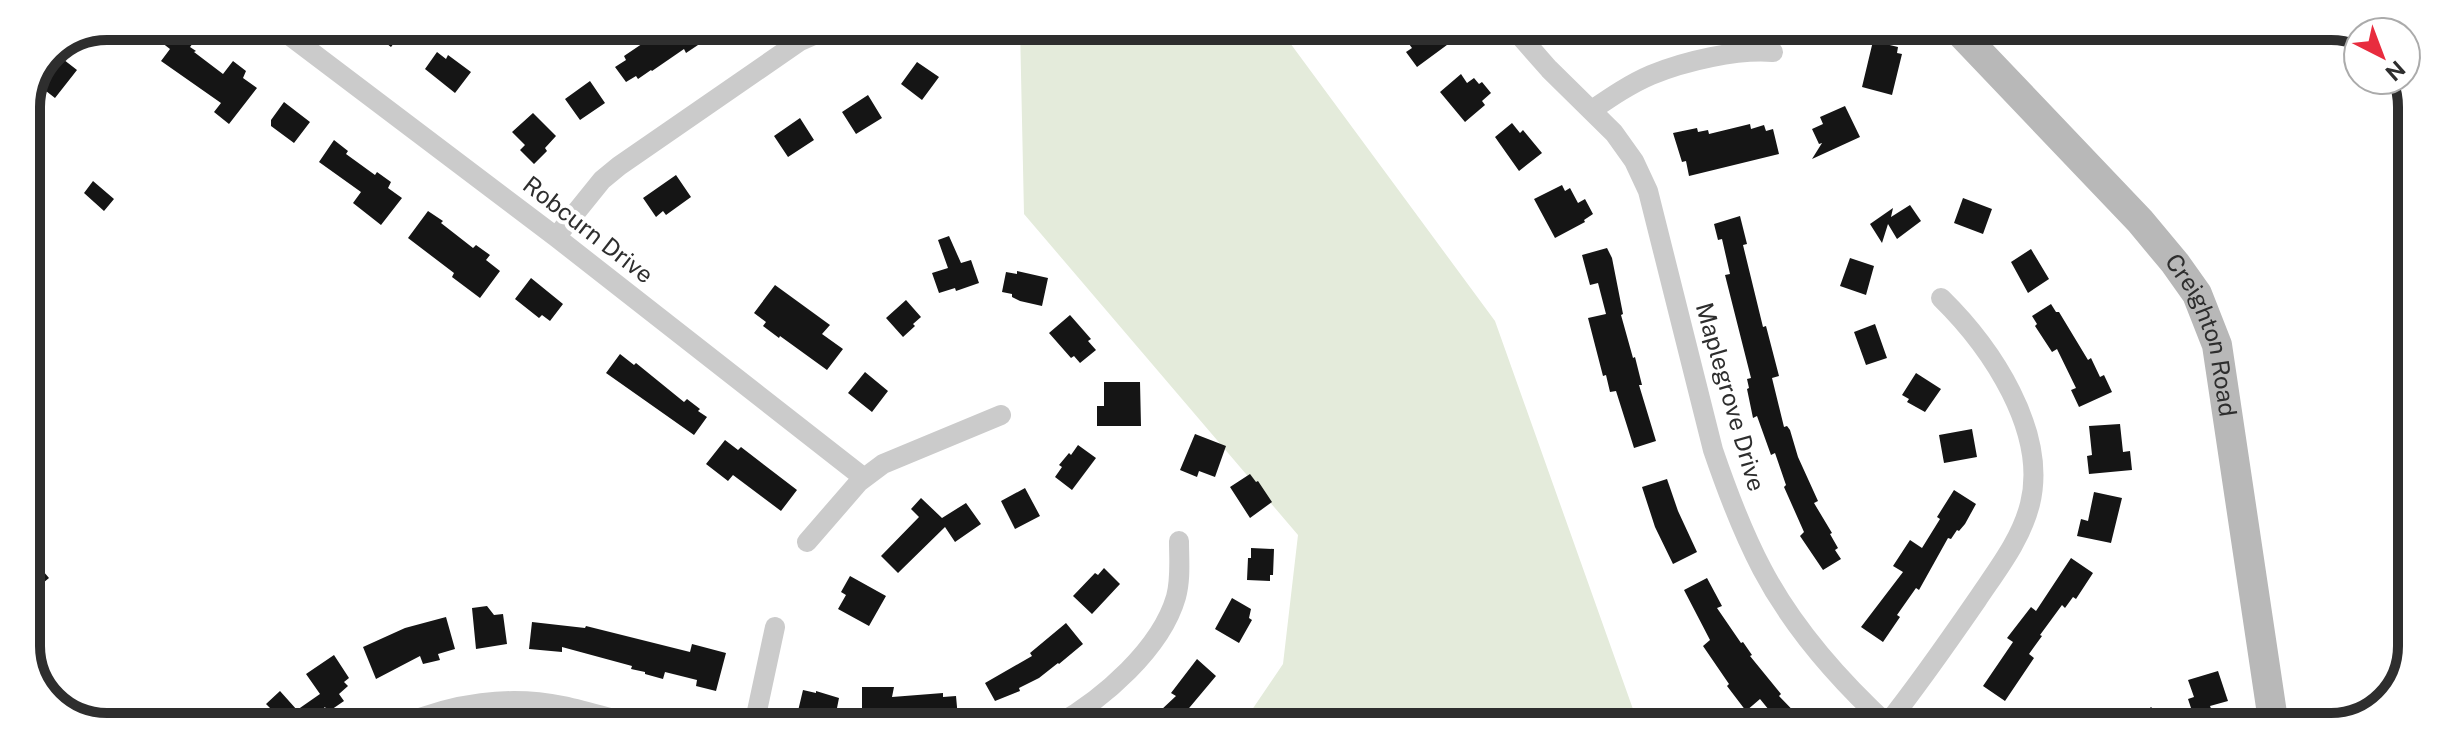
<svg xmlns="http://www.w3.org/2000/svg" width="2438" height="753" viewBox="0 0 2438 753" font-family="'Public Sans',sans-serif">
<style>
.green{fill:#e4ebdb}
.building{fill:#151515}
.lines{fill:none;stroke-linecap:round;stroke-linejoin:round}
.minor{stroke:#cbcbcb;stroke-width:20}
.secondary{stroke:#b8b8b8;stroke-width:30}
.labels{text-anchor:middle;stroke-width:8;stroke-linejoin:round;paint-order:stroke}
.street-label{font-size:24px;fill:#2e2e2e;stroke:#fff}
.rim{fill:none;stroke:#2e2e2e;stroke-width:10}
</style>
<rect width="100%" height="100%" fill="#fff"/>
<path class="green" d="M1020,27L1279,28L1495,321L1639,726H1241L1283,664L1298,535L1024,214Z"/>
<path class="building" d="M140,26H187L199,35L190,47L196,51L194,52L223,74L233,61L246,71L243,78L257,88L229,124L214,112L221,103L161,61L170,49Z
M364,26H407L391,47Z
M667,27H693L704,41L686,53L684,49L652,71L651,70L638,79L636,76L626,82L615,67L626,60L624,56Z
M1397,28H1441L1451,42L1417,67L1406,52L1412,48Z
M1873,41L1898,47L1897,53L1902,54L1892,95L1862,87Z
M437,52L446,59L448,55L471,72L455,93L425,69Z
M59,56L77,70L55,98L37,84Z
M917,62L939,77L922,100L901,84Z
M1461,74L1467,83L1474,78L1479,84L1482,82L1491,93L1482,101L1485,105L1465,122L1440,92Z
M590,81L605,103L580,120L565,99Z
M868,95L882,118L856,134L842,112Z
M284,102L310,122L294,143L271,126V120Z
M1845,106L1860,137L1812,159L1822,143L1819,144L1812,129L1823,124L1820,117Z
M533,113L556,136L545,148L547,151L534,164L520,150L525,145L512,132Z
M800,118L814,140L788,157L774,136Z
M1512,123L1520,133L1523,130L1542,153L1519,171L1495,137Z
M1750,124L1751,129L1764,125L1766,131L1773,129L1779,154L1689,176L1686,161L1682,162L1673,133L1697,128L1698,132L1708,130L1709,134Z
M334,140L348,151L346,154L375,175L377,172L391,182L388,188L402,198L381,225L353,203L361,192L319,162Z
M676,175L691,197L666,215L663,211L656,217L643,198Z
M93,181L114,199L104,211L84,193Z
M1562,185L1565,191L1570,188L1578,203L1585,199L1593,214L1584,220L1585,222L1555,238L1534,199Z
M1963,198L1992,209L1983,234L1954,223Z
M1910,205L1921,221L1897,239L1888,224L1882,243L1870,224L1893,208L1891,217Z
M428,211L443,221L441,223L473,248L476,245L490,255L486,260L500,271L480,298L452,277L454,273L408,238Z
M1740,216L1747,244L1743,245L1763,327L1766,326L1779,376L1772,378L1784,427L1787,426L1790,430L1798,457L1818,501L1814,503L1832,533L1830,534L1838,548L1835,550L1841,559L1823,570L1800,536L1804,532L1784,487L1786,485L1775,453L1771,455L1757,416L1753,418L1747,389L1749,388L1747,379L1751,378L1725,275L1730,274L1722,239L1718,240L1714,224Z
M949,236L961,263L971,260L979,283L956,291L955,288L939,293L932,273L948,268L938,240Z
M1607,248L1612,258L1623,314L1621,315L1633,358L1635,357L1642,385H1639L1656,441L1634,448L1616,391L1610,392L1606,375L1603,376L1588,318L1606,314L1598,283L1590,285L1582,255Z
M2031,249L2049,279L2028,293L2011,262Z
M1850,258L1874,266L1866,295L1840,286Z
M1017,271L1048,278L1042,306L1020,301L1012,297V294L1002,292L1006,272L1017,274Z
M531,278L563,304L550,321L542,315L539,318L515,299Z
M775,285L830,325L822,334L843,349L827,370L780,336L779,338L763,326L766,322L754,313Z
M906,300L921,317L913,324L915,326L903,337L886,318Z
M2051,304L2056,312H2059L2088,360L2091,358L2100,377L2104,375L2112,392L2079,407L2071,390L2076,388L2057,349L2052,352L2035,326L2037,324L2032,316Z
M1070,315L1091,339L1088,341L1096,350L1080,363L1074,356L1071,358L1049,333Z
M1875,324L1887,358L1866,365L1854,332Z
M620,354L634,365L636,363L684,402L687,399L700,409L698,411L707,417L694,435L606,373Z
M865,372L888,391L872,412L848,393Z
M1916,373L1941,389L1925,412L1907,402L1909,399L1902,395Z
M1104,382H1140L1141,426H1097V406H1104Z
M2120,424L2123,452L2130,451L2132,470L2089,474L2087,456L2092,455L2089,426Z
M1972,429L1977,457L1944,463L1939,435Z
M1195,434L1226,446L1215,477L1199,471L1197,477L1180,470Z
M725,440L738,450L741,447L797,490L781,511L733,475L728,481L706,464Z
M1078,445L1096,458L1072,490L1055,477L1062,467L1059,465L1069,453L1071,455Z
M1250,474L1256,482L1258,481L1272,502L1250,518L1230,487Z
M1667,479L1678,511L1697,552L1673,564L1655,527L1642,487Z
M1025,488L1040,516L1015,529L1001,501Z
M1954,490L1976,504L1965,524L1959,531L1957,530L1951,539L1948,538L1919,590L1916,588L1897,615L1900,617L1883,642L1861,627L1903,572L1893,566L1910,540L1922,548L1940,519L1937,517Z
M2094,492L2122,498L2111,543L2077,536L2081,519L2088,521Z
M921,498L942,518L966,503L981,524L955,542L945,527L898,573L881,556L919,517L911,509Z
M1251,548L1274,549L1273,575H1270V581L1247,580L1248,558H1251Z
M26,551L49,578L26,597Z
M2071,558L2093,573L2076,599L2073,597L2065,608L2062,605L2040,635L2042,636L2029,654L2034,658L2005,701L1983,686L2013,642L2007,638L2031,607L2036,611Z
M1104,568L1120,584L1092,614L1073,596L1095,573L1098,575Z
M850,576L886,596L869,626L838,609L846,595L841,592Z
M1707,578L1722,606L1717,608L1741,643L1743,642L1752,655L1750,656L1781,694L1779,696L1808,726H1782L1760,699L1746,711L1727,686L1729,684L1703,646L1710,640L1684,590Z
M1232,598L1251,609L1249,618L1252,620L1239,643L1215,629Z
M487,606L494,615L503,614L507,644L476,649L472,608Z
M446,617L455,649L438,654L440,660L423,664L420,656L376,679L363,647L405,628Z
M532,622L585,628L586,626L690,652L692,644L726,653L716,691L696,686L697,680L665,672L663,679L645,674V672L631,669L632,666L562,647V652L529,649Z
M1066,623L1083,644L1059,664L1058,663L1039,678L1019,688L1020,691L995,701L985,683L1032,656L1030,653Z
M334,655L349,678L344,682L348,686L339,694L344,701L328,712L325,707L308,722L310,724H252L270,708L266,704L280,691L297,710L320,694L306,674Z
M1197,659L1216,676L1174,726L1145,725L1176,696L1171,693Z
M2218,671L2228,701L2210,706L2212,711L2194,717L2188,699L2194,697L2188,680Z
M862,687H894L892,697L943,693V697L956,696L958,718L891,724L862,722Z
M803,690L816,693V691L839,698L834,723L809,717L810,714L798,711Z
M2151,707L2171,727H2131Z"/>
<g class="lines">
<path class="minor" d="M277,26L556,237L864,478
M1513,28L1549,69L1614,133L1634,161L1648,191L1713,450C1727,491 1742,531 1762,569C1793,628 1841,682 1889,726
M1592,110C1611,97 1630,84 1651,75C1685,61 1737,49 1773,52
M556,237L602,180L619,166L800,41L832,27
M807,542L859,482L883,464L1001,415
M1887,724C1919,684 1948,642 1977,600C1997,570 2021,540 2030,504C2048,431 1991,347 1941,298
M402,725C453,703 509,695 563,706C587,711 612,719 636,725
M754,725L775,627
M1057,725C1103,699 1161,649 1176,597C1181,579 1179,560 1179,541"/>
<path class="secondary" id="s1" d="M1956,28L2140,221L2175,263L2197,294L2217,345L2274,727"/>
</g>
<g class="labels">
<g class="street-label">
<text transform="translate(588 230) rotate(38)" y="8">Robcurn Drive</text>
<text dy="8" stroke="none"><textPath href="#s1" startOffset="400">Creighton Road</textPath></text>
<text transform="translate(1730 397) rotate(74)" y="8">Maplegrove Drive</text>
</g>
</g>
<path d="M0 0H2438V753H0ZM107 40H2331A67 67 0 0 1 2398 107V646A67 67 0 0 1 2331 713H107A67 67 0 0 1 40 646V107A67 67 0 0 1 107 40Z" fill="#fff" fill-rule="evenodd"/>
<path class="rim" d="M107 40H2331A67 67 0 0 1 2398 107V646A67 67 0 0 1 2331 713H107A67 67 0 0 1 40 646V107A67 67 0 0 1 107 40Z"/>
<g transform="translate(2382 56) rotate(138)"><circle r="38" fill="#ffffff" stroke="#ababab" stroke-width="2"/>
<path d="M0-6L14 30L0 20L-14 30Z" fill="#e82c3e"/>
<text y="-12" font-size="22" font-weight="bold" text-anchor="middle" fill="#2e2e2e">N</text>
</g>
</svg>
